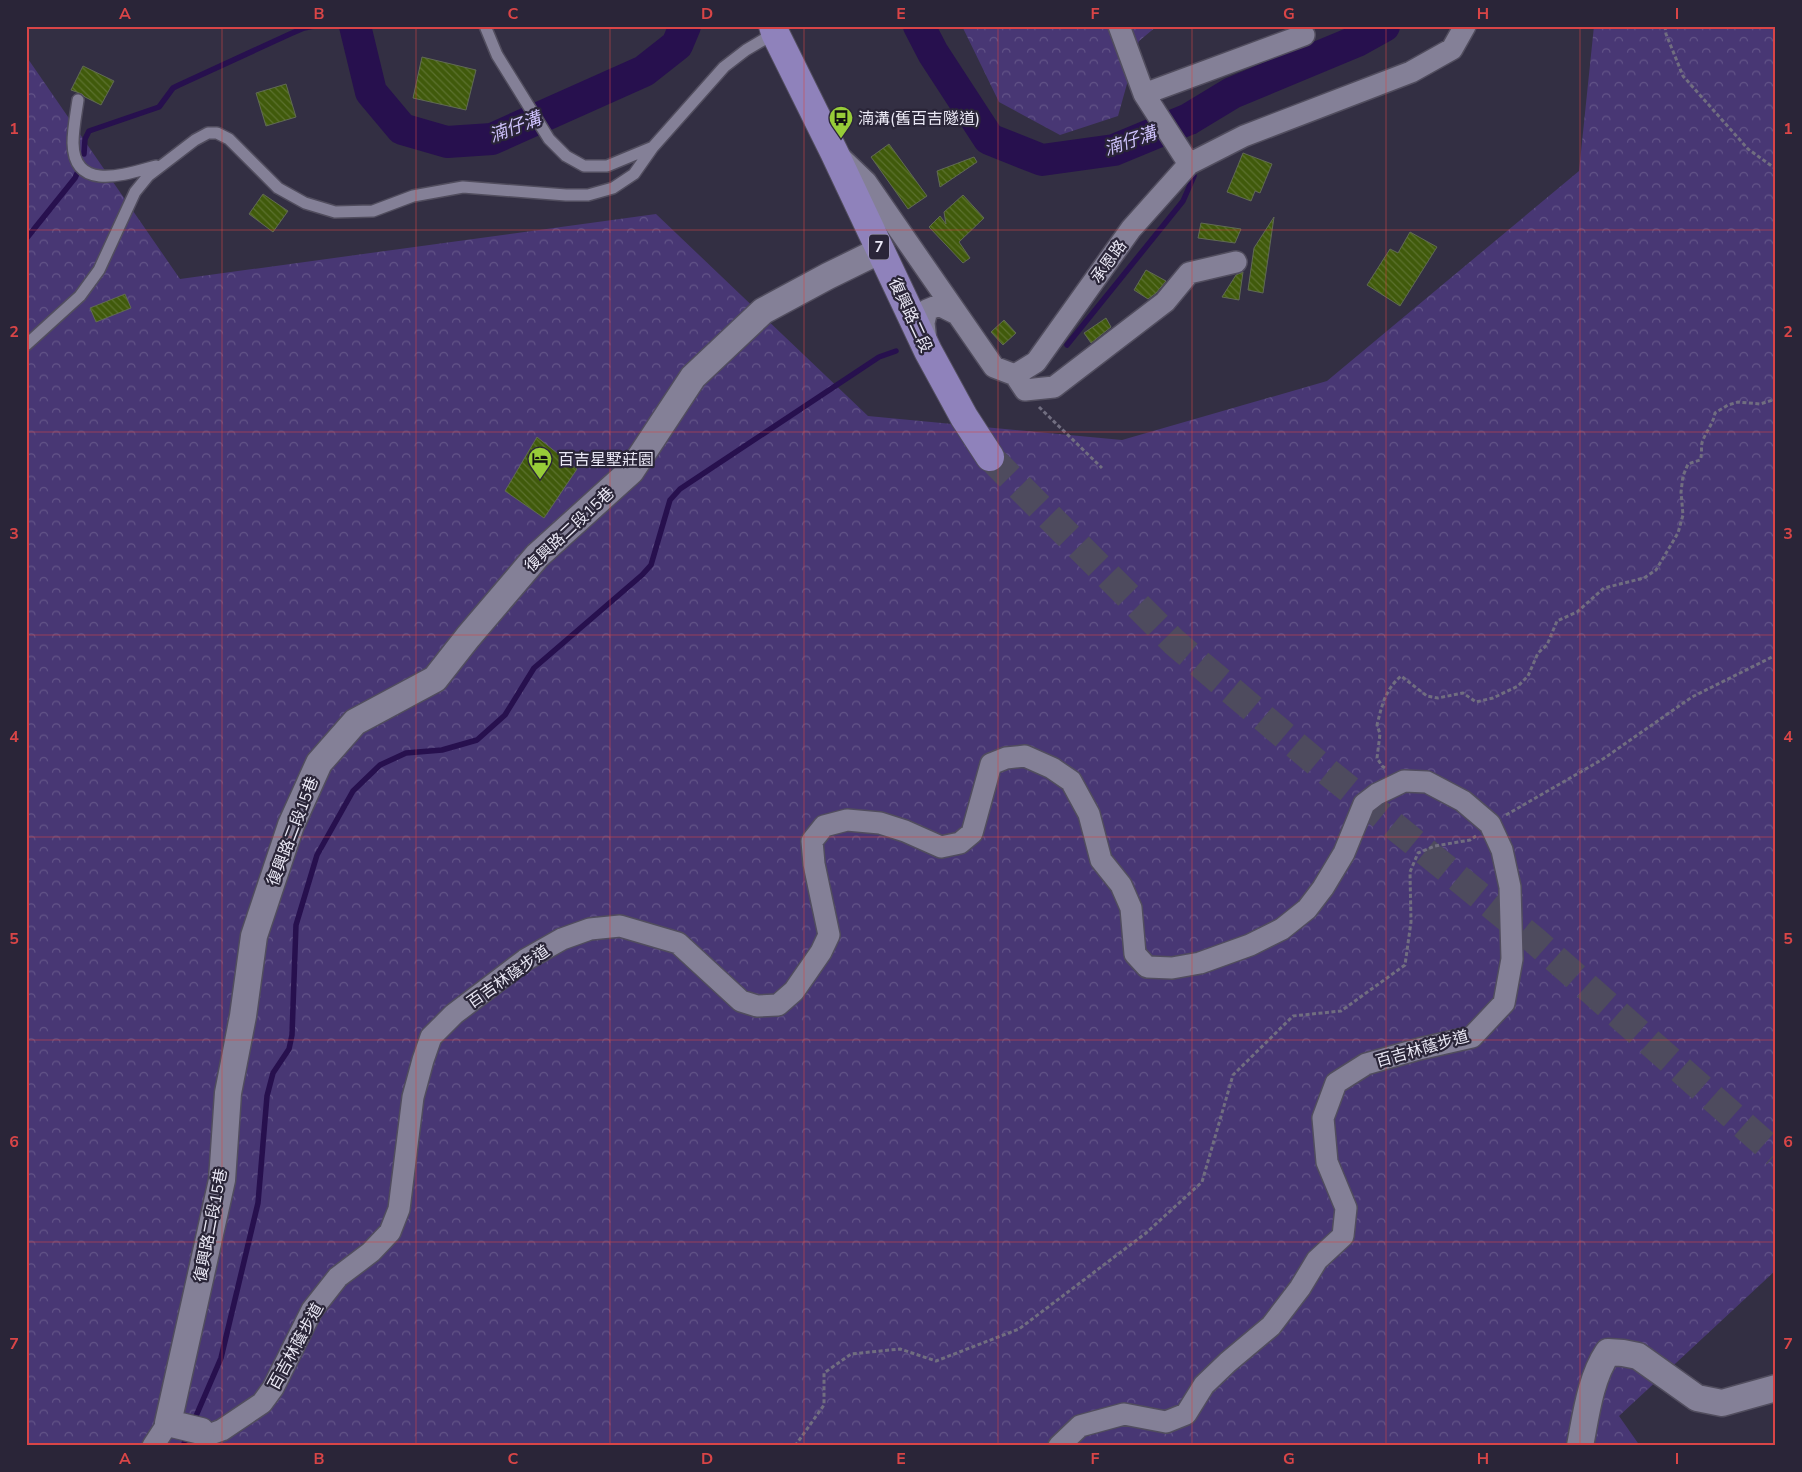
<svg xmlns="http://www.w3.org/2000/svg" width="1802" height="1472" viewBox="0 0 1802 1472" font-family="'Nunito Sans','Noto Sans TC',sans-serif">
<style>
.forest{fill:url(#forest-crowns)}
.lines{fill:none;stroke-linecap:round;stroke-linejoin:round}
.stream{stroke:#27104e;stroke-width:5.5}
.river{stroke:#27104e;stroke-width:32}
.building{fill:url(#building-back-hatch);stroke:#606a54}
.primary-tunnel{stroke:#4e4b5e;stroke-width:28;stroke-dasharray:28 14;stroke-linecap:butt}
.service-casing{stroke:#514d5e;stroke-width:14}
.minor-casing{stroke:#514d5e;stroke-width:24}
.tertiary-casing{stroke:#514d5e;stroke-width:29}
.primary-casing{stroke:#514d5e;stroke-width:30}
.path{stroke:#716e80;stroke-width:3;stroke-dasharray:4 2.5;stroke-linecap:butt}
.service{stroke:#848097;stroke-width:11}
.minor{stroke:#848097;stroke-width:21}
.tertiary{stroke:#848097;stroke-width:26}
.primary{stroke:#8f82bb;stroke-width:28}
.grid{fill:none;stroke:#d94547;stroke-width:1;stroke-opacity:0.55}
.labels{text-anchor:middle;stroke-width:4.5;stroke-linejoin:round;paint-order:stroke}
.shield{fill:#2a2538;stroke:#b0aebc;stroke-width:1}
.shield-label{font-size:15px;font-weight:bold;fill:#eae8f5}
.poi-label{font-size:16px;fill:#eae8f5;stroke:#2a2538;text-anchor:start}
.street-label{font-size:16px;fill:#eae8f5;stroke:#2a2538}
.water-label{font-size:18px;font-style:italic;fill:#cec2fc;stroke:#2a2538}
.neatline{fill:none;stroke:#d94547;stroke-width:2}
.grid-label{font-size:16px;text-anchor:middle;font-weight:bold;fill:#d94547}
</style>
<defs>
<pattern id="forest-crowns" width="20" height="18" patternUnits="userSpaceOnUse" patternTransform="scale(1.25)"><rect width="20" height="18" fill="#483774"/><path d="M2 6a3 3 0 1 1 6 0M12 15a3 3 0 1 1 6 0" fill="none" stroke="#635488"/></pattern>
<pattern id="building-back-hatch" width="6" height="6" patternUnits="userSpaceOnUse" patternTransform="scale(1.25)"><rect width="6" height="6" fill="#405a0b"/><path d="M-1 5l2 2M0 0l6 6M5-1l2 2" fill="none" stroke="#5c722f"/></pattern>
</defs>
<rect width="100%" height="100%" fill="#332f43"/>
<path class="forest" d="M962,26H1157L1139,41L1118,116L1060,135L999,102Z
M1594,26H1776V1270L1619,1416L1640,1446H26V56L180,279L656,214L868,416L1122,440L1327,381L1579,171Z"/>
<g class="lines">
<path class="stream" d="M1189,119L1195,131
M84,154L85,139L89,131L159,107L173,88L179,85L290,34L304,28L314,26
M26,239L75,178L80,167
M1067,345L1183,201L1194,176
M193,1423L221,1358L258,1203L267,1096L273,1073L289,1049L292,1035L296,925L317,855L353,791L380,765L406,753L442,750L477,740L505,715L534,668L642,575L651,565L670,500L680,489L879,357L896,351
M183,1446L188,1434"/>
<path class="river" d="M355,26L371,92L402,129L447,142L492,139L644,71L677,45L685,26
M919,26L933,53L989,139L1042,160L1114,150L1189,119L1232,93L1357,41L1384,26"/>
</g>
<path class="building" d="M422,57L476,70L466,110L413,98Z
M83,66L114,81L101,105L85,97L82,94L71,90Z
M286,84L296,117L266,126L256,93Z
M889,144L927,196L908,209L871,157Z
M1243,153L1272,164L1260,193L1255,191L1251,201L1227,192Z
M974,157L977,162L940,187L937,171Z
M263,194L288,211L273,232L249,214Z
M963,195L984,218L959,242L970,258L963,263L929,227L940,216L946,224L944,212Z
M1274,217L1263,293L1248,290L1254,248Z
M1201,223L1241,229L1235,243L1198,238Z
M1410,232L1437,247L1400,306L1367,285L1390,249L1398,253Z
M1146,270L1166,281L1156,293L1148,299L1134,290Z
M1243,272L1239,300L1222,297L1236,275Z
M125,294L131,308L96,322L90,308Z
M1106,318L1111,327L1091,343L1084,333Z
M1004,320L1016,333L1003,345L991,332Z
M537,437L577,469L544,518L505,491Z"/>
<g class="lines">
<path class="primary-tunnel" d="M990,457L1174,642L1318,764L1533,939L1776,1154"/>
<defs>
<path id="service" d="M485,26L497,55L549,139L566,156L584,166H607L653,147L724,67L746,50L775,33
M78,100C76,114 73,129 73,143C74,193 126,174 156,166
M26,345L80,296L99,270L135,192L148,176L195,140L208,133H217L229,139L278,188L305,203L335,212L373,211L413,196L463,187L566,195H588L613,188L634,174L653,147"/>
<path id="minor" d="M1119,26L1144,94L1189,164
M1144,94L1304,35
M840,157L866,182L994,367L1015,375L1036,362L1131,229L1189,164L1244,136L1411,72L1452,49L1465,26
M926,341L924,323L927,310L939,305L957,314
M1015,375L1025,390L1054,387L1165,302L1189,273L1236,262
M201,1431L211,1434L222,1430L262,1403L273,1388L312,1310L338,1277L371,1252L390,1232L399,1209L413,1097L423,1060L431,1037L454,1014L525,960L562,939L590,929L620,926L678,943L741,1001L757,1006L778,1005L794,991L821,952L829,935L814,864L812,841L824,826L847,820L880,823L905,831L941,847L960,843L972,833L991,764L1006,758L1025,756L1052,768L1071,781L1089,814L1101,860L1121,885L1131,908L1135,954L1147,967L1172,968L1200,963L1250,945L1282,929L1307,909L1323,888L1344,853L1364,804L1377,794L1404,781L1427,782L1463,801L1490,824L1502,850L1510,887L1512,959L1504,1003L1472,1037L1419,1049L1366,1064L1336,1083L1323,1118L1327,1162L1346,1208L1343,1236L1317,1260L1300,1288L1271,1326L1228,1362L1204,1385L1186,1414L1166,1422L1124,1414L1080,1426L1059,1446
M153,1446L168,1423"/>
<path id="tertiary" d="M201,1431L168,1423L222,1180L228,1093L243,1016L254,936L291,825L319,763L355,722L435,679L468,637L537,556L631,471L693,377L763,311L828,276L881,250
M1580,1446C1586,1415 1590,1379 1608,1352L1623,1353L1638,1356L1697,1398L1722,1403L1776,1388"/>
<path id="primary" d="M773,26L775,33L834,152L928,351L964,417L990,457"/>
</defs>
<use href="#service" class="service-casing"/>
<use href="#minor" class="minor-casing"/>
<use href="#tertiary" class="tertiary-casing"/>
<use href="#primary" class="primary-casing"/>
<path class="path" d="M1665,26L1666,34L1683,76L1748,149L1776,169
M1039,407L1102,468
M1385,768L1382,766L1377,758L1380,734L1377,725C1382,705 1385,690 1401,676L1427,696L1438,698L1463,693L1476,702L1493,698L1518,686L1528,676L1538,653L1547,645L1557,621L1577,612L1604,588L1644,578L1656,570L1678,533L1683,515L1681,492L1683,476L1688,464L1700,460C1703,453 1700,446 1703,440C1707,430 1713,424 1715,413L1728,405L1738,402L1760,404L1776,399
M1506,815L1603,759L1692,697L1776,655
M795,1446L824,1405V1373L851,1354L900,1349L936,1361L1019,1329L1146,1233L1202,1182L1233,1075L1293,1016L1341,1011L1405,965L1411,922L1410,872L1418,853L1435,846L1470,840L1476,836"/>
<use href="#service" class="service"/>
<use href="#minor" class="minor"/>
<use href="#tertiary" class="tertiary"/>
<use href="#primary" class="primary"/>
</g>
<path class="grid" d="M222,26V1446M416,26V1446M610,26V1446M804,26V1446M998,26V1446M1192,26V1446M1386,26V1446M1580,26V1446M26,230H1776M26,432H1776M26,635H1776M26,837H1776M26,1040H1776M26,1242H1776"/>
<defs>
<symbol id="bus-pin" viewBox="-11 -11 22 30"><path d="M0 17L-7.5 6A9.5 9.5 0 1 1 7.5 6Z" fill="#97cc38" stroke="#2a2538"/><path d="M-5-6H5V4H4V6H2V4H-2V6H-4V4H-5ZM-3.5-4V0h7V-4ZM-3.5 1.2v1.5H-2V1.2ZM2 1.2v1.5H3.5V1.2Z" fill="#111"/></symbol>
<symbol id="hotel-pin" viewBox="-11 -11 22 30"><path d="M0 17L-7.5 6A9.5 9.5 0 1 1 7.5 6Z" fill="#97cc38" stroke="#2a2538"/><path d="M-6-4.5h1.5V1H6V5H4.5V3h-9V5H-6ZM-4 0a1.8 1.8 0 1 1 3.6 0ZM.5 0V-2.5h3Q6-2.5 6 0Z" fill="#111"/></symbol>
</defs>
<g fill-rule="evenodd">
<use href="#bus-pin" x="827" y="104" width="28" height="38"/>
<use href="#hotel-pin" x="526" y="445" width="28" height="38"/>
</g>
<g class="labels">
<rect class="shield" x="869" y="234.5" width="20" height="25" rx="4"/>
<g class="shield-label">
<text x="879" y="252">7</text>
</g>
<g class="poi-label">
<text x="858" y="124">湳溝(舊百吉隧道)</text>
<text x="558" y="465">百吉星墅莊園</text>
</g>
<g class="street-label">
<text transform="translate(1108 261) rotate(-54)" y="6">承恩路</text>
<text transform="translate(911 315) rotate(65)" y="6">復興路二段</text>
<text transform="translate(569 529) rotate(-43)" y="6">復興路二段15巷</text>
<text transform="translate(292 831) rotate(-69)" y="6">復興路二段15巷</text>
<text transform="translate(508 976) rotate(-35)" y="6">百吉林蔭步道</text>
<text transform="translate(1422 1048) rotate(-16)" y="6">百吉林蔭步道</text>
<text transform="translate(210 1225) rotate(-79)" y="6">復興路二段15巷</text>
<text transform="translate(295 1346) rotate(-61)" y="6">百吉林蔭步道</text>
</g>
<g class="water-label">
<text transform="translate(515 127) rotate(-21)" y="6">湳仔溝</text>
<text transform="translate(1130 141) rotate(-19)" y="6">湳仔溝</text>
</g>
</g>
<rect width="1802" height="1472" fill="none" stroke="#2a2538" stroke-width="55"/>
<rect x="28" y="28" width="1746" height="1416" class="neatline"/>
<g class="grid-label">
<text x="125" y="19">A</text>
<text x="319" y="19">B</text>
<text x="513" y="19">C</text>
<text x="707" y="19">D</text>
<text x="901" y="19">E</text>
<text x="1095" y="19">F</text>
<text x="1289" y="19">G</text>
<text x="1483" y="19">H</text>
<text x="1677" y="19">I</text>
<text x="14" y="134">1</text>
<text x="1788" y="134">1</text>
<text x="14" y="337">2</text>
<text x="1788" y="337">2</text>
<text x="14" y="539">3</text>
<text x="1788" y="539">3</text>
<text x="14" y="742">4</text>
<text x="1788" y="742">4</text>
<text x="14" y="944">5</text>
<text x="1788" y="944">5</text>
<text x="14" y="1147">6</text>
<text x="1788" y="1147">6</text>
<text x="14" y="1349">7</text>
<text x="1788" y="1349">7</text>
<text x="125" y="1464">A</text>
<text x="319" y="1464">B</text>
<text x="513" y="1464">C</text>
<text x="707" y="1464">D</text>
<text x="901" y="1464">E</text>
<text x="1095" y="1464">F</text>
<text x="1289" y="1464">G</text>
<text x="1483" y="1464">H</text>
<text x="1677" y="1464">I</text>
</g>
</svg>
